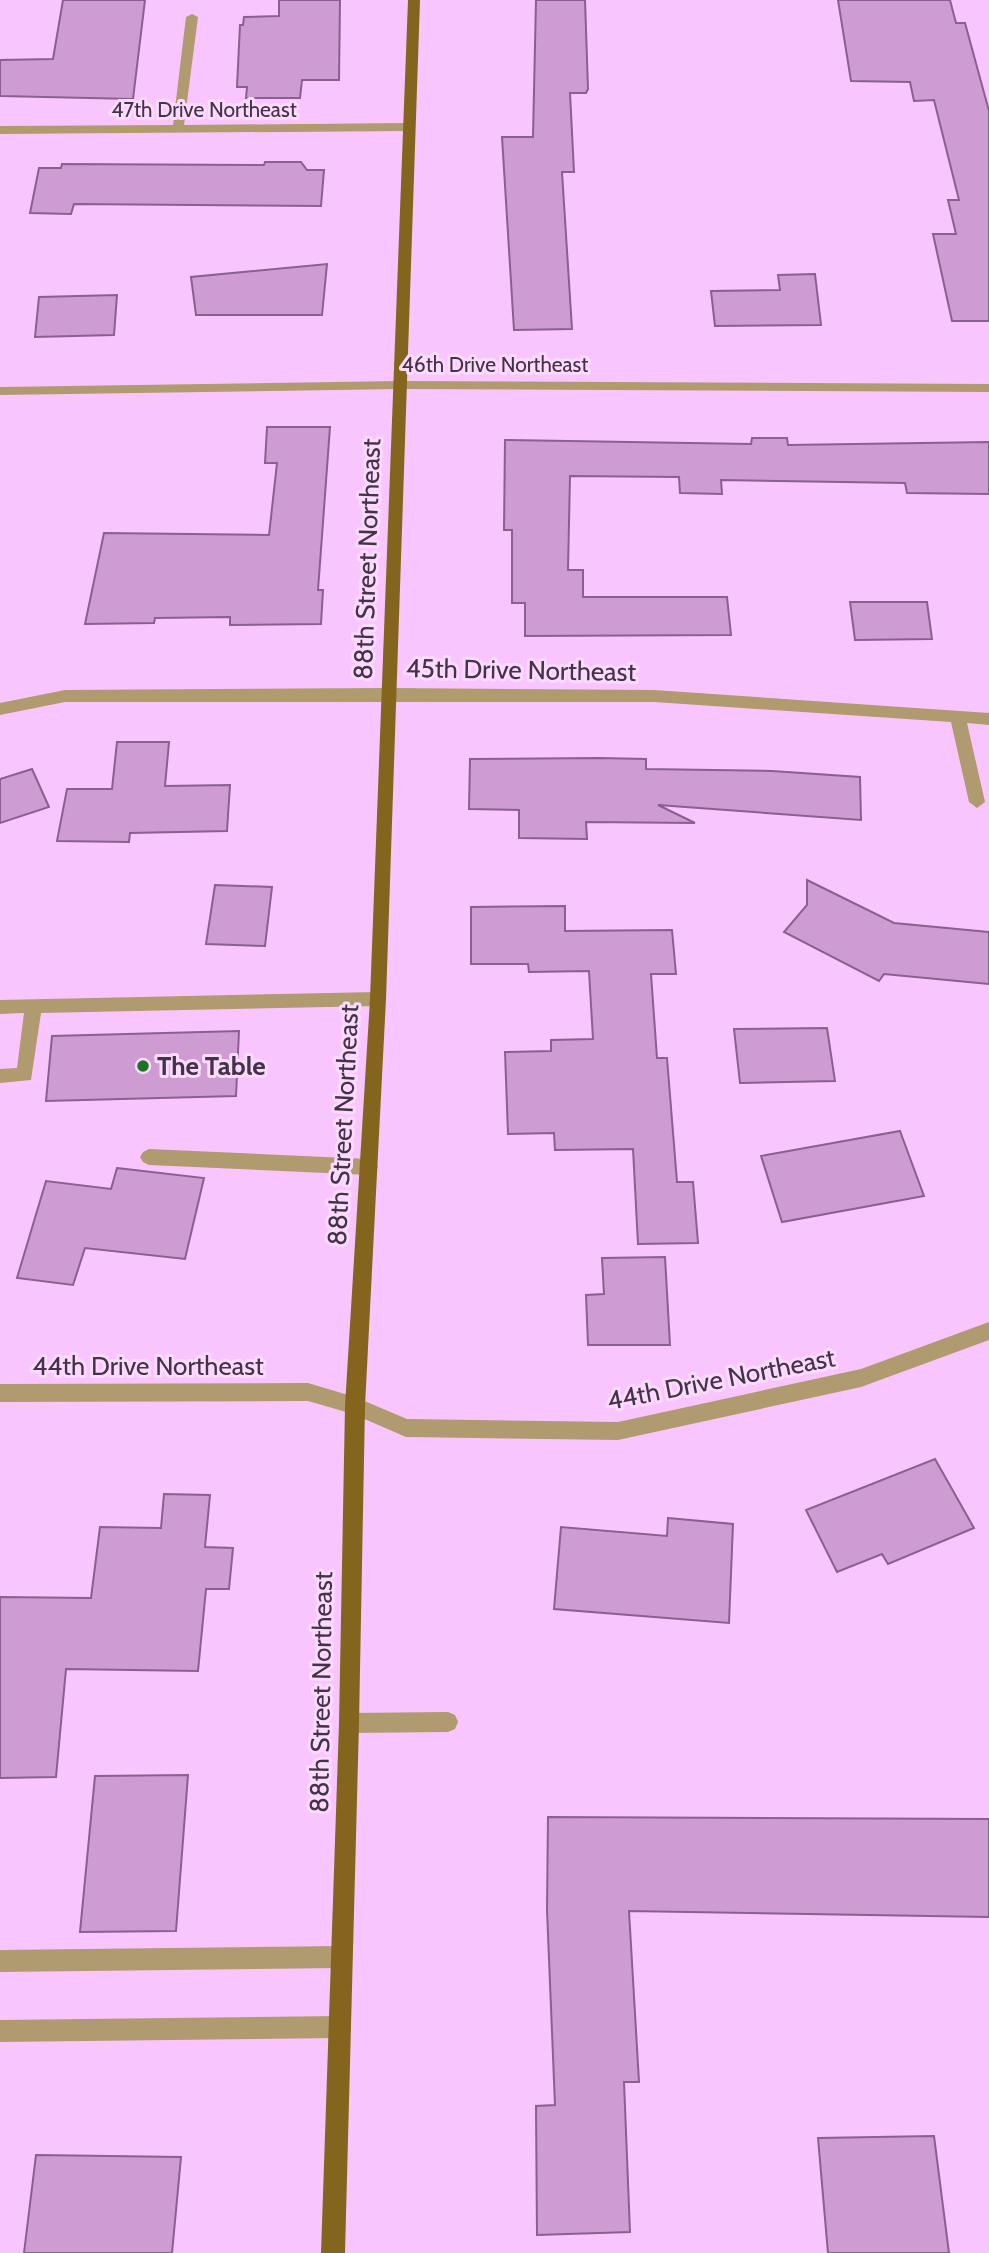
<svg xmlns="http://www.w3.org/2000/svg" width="989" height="2253" viewBox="0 0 989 2253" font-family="Cabin,sans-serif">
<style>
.building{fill:#ce9cd3;stroke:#8c5e91;stroke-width:2}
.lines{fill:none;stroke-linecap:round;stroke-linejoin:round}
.minor{fill:#b09a70;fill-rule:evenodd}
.major{fill:#85651e;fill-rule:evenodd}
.poi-dot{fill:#1d7421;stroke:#fadbfd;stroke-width:2.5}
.labels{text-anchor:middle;stroke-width:6;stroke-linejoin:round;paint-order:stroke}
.far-street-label{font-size:21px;fill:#453148;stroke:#fadbfd}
.street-label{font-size:26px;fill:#453148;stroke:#fadbfd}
.poi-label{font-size:26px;font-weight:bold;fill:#453148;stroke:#fadbfd;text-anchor:start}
</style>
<rect width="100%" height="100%" fill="#f9c5fe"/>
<path class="building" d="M63,0H145L133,99L0,96V60L53,59Z
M279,0H340L339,80H302L300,98H246L247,87H237L240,25H243L244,17L279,16Z
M536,0H585L588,89L586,93H570L574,172H562L572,329L514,330L502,137H533Z
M838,0H950L956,23H965L989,111V321H952L933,234H956L948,200H959L934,100L914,101L910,82L851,81Z
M265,162H301L307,170H324L321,206L74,204L71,214L30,213L39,168H61L62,164L264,165Z
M327,264L322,315H196L191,277Z
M815,274L821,325L715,326L711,291L780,290L778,275Z
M117,295L114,335L35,337L39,297Z
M267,427H330L318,590H323L321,624L230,625V617L155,618L154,623L85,624L104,533L269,535L277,463H265Z
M752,438H787L788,445L989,442V494L907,493L905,483L721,480L722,494L680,493L679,477L570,476L568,570H583V597H727L731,635L525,636V603H512V530H504L505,440L751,444Z
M850,602H927L932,639L855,640Z
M117,742H169L165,786L230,785L227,831L130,833L129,842L57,841L67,789H112Z
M599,758L646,759V769L772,771L860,777L861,820L658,805L695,823L586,822L587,839L519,838V810L469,809L470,759Z
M32,769L49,807L0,823V779Z
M807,880L894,923L989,932V984L884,974L879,981L784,932L807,905Z
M215,885L272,887L265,946L206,944Z
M565,906V931L672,930L676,974H651L657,1058H667L677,1182H693L698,1243L638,1244L633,1149L555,1150L554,1133L508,1134L505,1052L551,1051V1040L593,1039L589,971L529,972L528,964H471V907Z
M827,1028L835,1081L740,1083L734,1029Z
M239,1031L236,1096L46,1101L52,1036Z
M900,1131L924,1196L782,1222L761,1156Z
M117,1168L204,1178L185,1259L85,1248L73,1285L17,1278L46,1181L111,1189Z
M665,1257L670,1345H588L586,1295L604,1294L602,1258Z
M935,1459L974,1528L888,1564L882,1554L837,1572L806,1510Z
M164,1494L210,1495L205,1547L233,1548L229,1589H206L198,1671L66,1669L56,1777L0,1778V1597L91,1598L100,1527L161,1528Z
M668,1518L733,1524L729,1623L554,1609L561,1527L667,1536Z
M188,1775L176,1931L80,1932L95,1776Z
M548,1817L989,1819V1917L629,1911L639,2082H624L630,2232L537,2235L536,2106L555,2105L547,1910Z
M934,2136L949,2253H828L818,2138Z
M36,2155L181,2157L172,2253H24Z"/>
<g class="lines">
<path class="minor" d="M192,14L198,17L184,125L408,123L414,127L408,131L0,134V126L173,125L186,17Z
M401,381L989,384V392L401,389L0,395V387Z
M390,688L654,690L989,713V725L967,723L985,802L977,808L969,802L951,722L654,702H65L0,715V703L65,690Z
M378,992L384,994L386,999L384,1004L378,1006L41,1013L31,1080L0,1083V1069L17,1068L24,1013L0,1014V1000Z
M149,1149L369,1159L375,1162L378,1167L375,1172L369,1175L149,1165L143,1162L140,1157L143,1152Z
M989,1322V1340L861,1387L618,1440L406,1437L353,1414L308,1401L0,1402V1384L308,1383L355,1397L407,1419L618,1422L861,1369Z
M448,1712L455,1715L458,1722L455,1729L448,1732L349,1733L342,1730L339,1723L342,1716L349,1713Z
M341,1946L349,1949L352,1957L349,1965L341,1968L0,1972V1950Z
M340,2016L348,2019L351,2027L348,2035L340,2038L0,2042V2020Z"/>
<path class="major" d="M408,0H420L386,999L365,1406L359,1723L345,2253H321L339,1723L345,1406L370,999Z"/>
</g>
<circle class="poi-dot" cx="143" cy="1066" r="7"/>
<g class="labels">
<g class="far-street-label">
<text x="204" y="117">47th Drive Northeast</text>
<text x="495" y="372">46th Drive Northeast</text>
</g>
<g class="street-label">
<text transform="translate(367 559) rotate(-88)" y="9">88th Street Northeast</text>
<text transform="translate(521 670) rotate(1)" y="9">45th Drive Northeast</text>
<text transform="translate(343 1125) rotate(-87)" y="9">88th Street Northeast</text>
<text x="148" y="1375">44th Drive Northeast</text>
<text transform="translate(721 1379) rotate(-11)" y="9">44th Drive Northeast</text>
<text transform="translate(321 1692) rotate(-89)" y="9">88th Street Northeast</text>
</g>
<g class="poi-label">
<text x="157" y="1075">The Table</text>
</g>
</g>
</svg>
